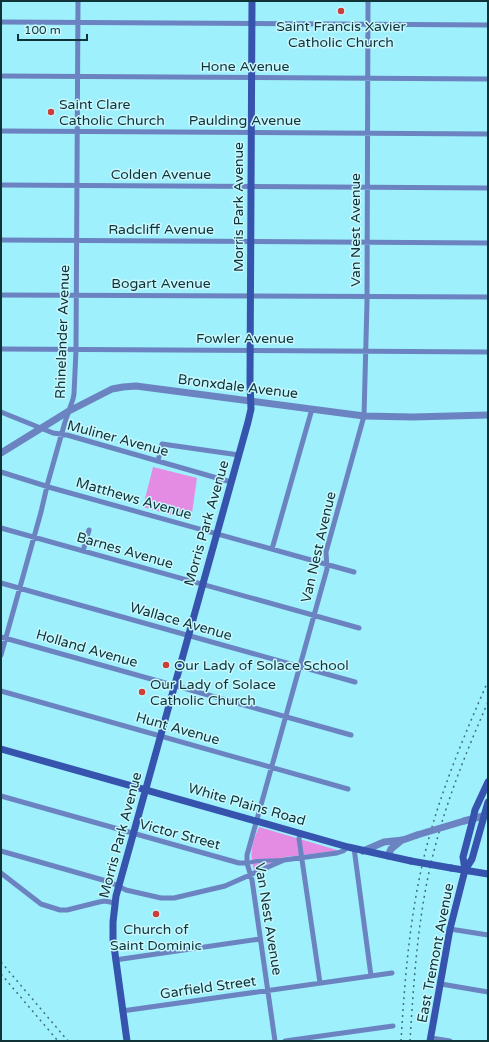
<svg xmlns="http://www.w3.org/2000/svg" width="489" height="1042" viewBox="0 0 489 1042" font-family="'Varela Round',sans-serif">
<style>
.green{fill:#e48ce4}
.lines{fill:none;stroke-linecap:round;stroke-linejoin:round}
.pedestrian{stroke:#6b84c1;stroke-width:4}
.minor{stroke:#6b84c1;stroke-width:5}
.tertiary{stroke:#6b84c1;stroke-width:7}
.secondary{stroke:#3653ad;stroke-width:7}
.rail{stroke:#3f7179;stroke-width:1.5;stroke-dasharray:2 4;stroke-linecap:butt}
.tertiary-bridge{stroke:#6b84c1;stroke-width:7}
.secondary-bridge{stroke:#3653ad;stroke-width:7}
.poi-dot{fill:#cc3e37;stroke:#c8f8fe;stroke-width:1.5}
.labels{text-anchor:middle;stroke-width:3;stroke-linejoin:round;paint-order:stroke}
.poi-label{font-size:14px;fill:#103338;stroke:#c8f8fe;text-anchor:start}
.street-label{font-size:14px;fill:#103338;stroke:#c8f8fe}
</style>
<rect width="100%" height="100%" fill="#9ef0fc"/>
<path class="green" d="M153,467L197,478L191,520L143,507Z
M259,827L337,850V851L285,857L254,870C249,854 252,842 259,827Z"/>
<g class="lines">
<path class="pedestrian" d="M247,863L257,861L283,860"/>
<path class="minor" d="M1,22L488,25
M1,76L488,79
M1,131L488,134
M1,185L488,188
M1,240L488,243
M1,295L488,297
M1,349L488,352
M1,412L53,433L67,435L231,482
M158,461L162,444L239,455
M1,472L52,488L354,572
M1,528L359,628
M272,549L312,409
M83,551L89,530
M1,583L355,682
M1,637L351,735
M1,655L41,512L48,482L65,422L73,399L74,394L76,350L78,1
M1,691L348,789
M1,796L239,863H247
M300,833L299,839L301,853L320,983
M354,848L371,976
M1,851L110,882L126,890L161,898H174L225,886L284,860L337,853L343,851L348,847
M1,873L41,904L60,910H67L99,902L105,901L115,903
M450,929L488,935
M115,960L260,939
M441,984L488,992
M122,1011L392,973
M431,1038L450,1041
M275,1041L252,880L247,863V855L327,569L326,552L364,416L367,302L368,1
M285,1041L393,1026"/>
<path class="tertiary" d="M1,453L69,411L112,389L123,387L136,386L364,416L413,417L488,415
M464,821L483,816L488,813
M363,851L384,842L403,840L417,835
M388,856L391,849L402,840"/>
<path class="secondary" d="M1,749L348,847L411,861
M451,868L488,874
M465,870L463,857L473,819L475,810L488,782
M127,1041L113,939V922L116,896L248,422L251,409L250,382L252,1
M430,1041L450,929L465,870L472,859L488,802"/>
<path class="rail" d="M1,962L68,1041
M1,974L58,1041
M401,1041C405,976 410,912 426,849C441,790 464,736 488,681
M410,1041C414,977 418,913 434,851C447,799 467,750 488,702"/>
<path class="tertiary-bridge" d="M417,835L464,821"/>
<path class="secondary-bridge" d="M411,861L451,868"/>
</g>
<g class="poi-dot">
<circle cx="341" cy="11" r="4"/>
<circle cx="51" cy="112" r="4"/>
<circle cx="166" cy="665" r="4"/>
<circle cx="142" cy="692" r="4"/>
<circle cx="156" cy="914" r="4"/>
</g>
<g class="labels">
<g class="poi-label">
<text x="341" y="31" text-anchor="middle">Saint Francis Xavier<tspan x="341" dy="16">Catholic Church</tspan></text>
<text x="59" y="109">Saint Clare<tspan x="59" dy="16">Catholic Church</tspan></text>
<text x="174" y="670">Our Lady of Solace School</text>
<text x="150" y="689">Our Lady of Solace<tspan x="150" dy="16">Catholic Church</tspan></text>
<text x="156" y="934" text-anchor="middle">Church of<tspan x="156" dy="16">Saint Dominic</tspan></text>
</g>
<g class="street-label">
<text x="245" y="71">Hone Avenue</text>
<text x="245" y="125">Paulding Avenue</text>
<text x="161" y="179">Colden Avenue</text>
<text transform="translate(238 207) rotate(-90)" y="5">Morris Park Avenue</text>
<text x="161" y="234">Radcliff Avenue</text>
<text transform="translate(355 230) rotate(-90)" y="5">Van Nest Avenue</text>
<text x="161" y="288">Bogart Avenue</text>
<text transform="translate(62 332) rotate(-88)" y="5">Rhinelander Avenue</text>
<text x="245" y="343">Fowler Avenue</text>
<text transform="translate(238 386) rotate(7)" y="5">Bronxdale Avenue</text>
<text transform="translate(118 438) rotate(15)" y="5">Muliner Avenue</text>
<text transform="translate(134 498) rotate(16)" y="5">Matthews Avenue</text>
<text transform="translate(206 523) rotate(-74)" y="5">Morris Park Avenue</text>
<text transform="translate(318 547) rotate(-77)" y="5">Van Nest Avenue</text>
<text transform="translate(125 550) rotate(16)" y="5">Barnes Avenue</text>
<text transform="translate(181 621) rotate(16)" y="5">Wallace Avenue</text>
<text transform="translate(87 648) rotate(16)" y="5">Holland Avenue</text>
<text transform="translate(178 728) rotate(16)" y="5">Hunt Avenue</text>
<text transform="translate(247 804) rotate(16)" y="5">White Plains Road</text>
<text transform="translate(180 834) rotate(15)" y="5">Victor Street</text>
<text transform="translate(120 835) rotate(-75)" y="5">Morris Park Avenue</text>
<text transform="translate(269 919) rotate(81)" y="5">Van Nest Avenue</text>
<text transform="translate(435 953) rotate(-79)" y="5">East Tremont Avenue</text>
<text transform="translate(208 987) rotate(-8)" y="5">Garfield Street</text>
</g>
</g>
<rect width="489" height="1042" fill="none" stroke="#103338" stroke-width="4"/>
<path d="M18 34v6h69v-6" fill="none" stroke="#103338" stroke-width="2"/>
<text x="24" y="34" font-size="12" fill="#103338" stroke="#c8f8fe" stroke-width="3" paint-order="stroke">100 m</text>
</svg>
